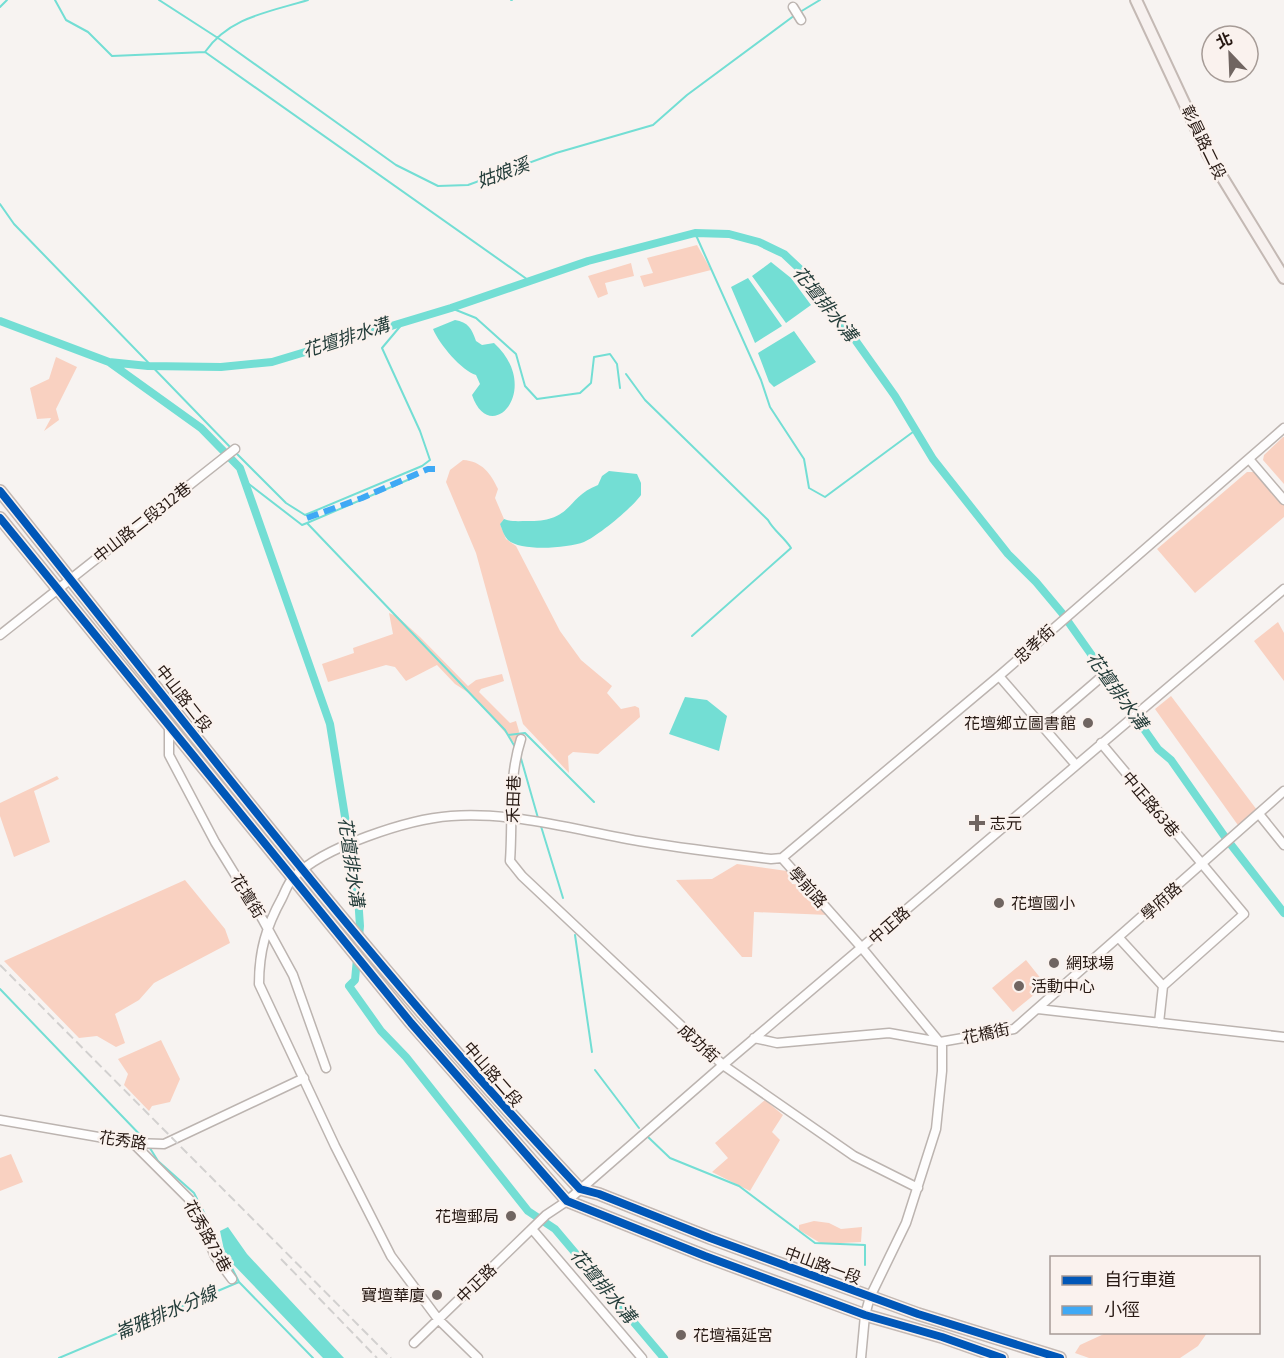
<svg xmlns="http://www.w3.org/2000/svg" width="1284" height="1358" viewBox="0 0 1284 1358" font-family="'Asap Condensed','Noto Sans TC',sans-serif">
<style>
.green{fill:#f9d1c1}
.water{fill:#73ded4}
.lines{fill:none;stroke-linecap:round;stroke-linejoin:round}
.stream{stroke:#73ded4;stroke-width:2}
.canal{stroke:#73ded4;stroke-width:8}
.minor-casing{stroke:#bcb4b0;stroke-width:11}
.major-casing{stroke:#c4b9b4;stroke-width:14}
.minor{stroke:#fefdfd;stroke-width:8}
.major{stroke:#f7f1ef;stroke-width:10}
.rail{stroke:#d2d0cf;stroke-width:2;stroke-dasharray:9 4.5;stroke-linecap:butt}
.quiet{stroke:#3fa9f5;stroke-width:6;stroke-dasharray:12 6;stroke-linecap:butt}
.cycleway-casing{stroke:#faf2ee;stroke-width:11}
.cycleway{stroke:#0057b8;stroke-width:8}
.poi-dot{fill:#706561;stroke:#faf2ee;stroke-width:2}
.labels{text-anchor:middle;stroke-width:5;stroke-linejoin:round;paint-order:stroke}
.street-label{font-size:16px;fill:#271913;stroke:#faf2ee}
.poi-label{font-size:16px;fill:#271913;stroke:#faf2ee;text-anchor:start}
.water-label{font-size:18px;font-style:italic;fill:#243d3a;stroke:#faf2ee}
</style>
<rect width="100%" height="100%" fill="#f7f3f1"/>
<path class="green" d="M697,245L711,270L644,287L640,276L653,273L647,258Z
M631,263L634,276L605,283L608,294L598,298L588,276Z
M56,357L77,367L56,409L59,420L44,431L51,418L37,419L30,388L49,379Z
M1283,437H1284V484L1263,460L1264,455Z
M463,460C482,461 491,474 498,489L495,498L504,519L500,524L506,539L516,546L560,631L581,660L612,686L607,693L621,709L635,706L639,708L640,717L598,754L573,752L568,756L569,773L523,724L476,553L446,482L450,470Z
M1247,472H1258L1284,503V517L1195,593L1157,549Z
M389,613L398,617L420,637L468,686L476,680L502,674L504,681L481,689L479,692L510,723L516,721L519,731L517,746L472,695L455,684L437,665L406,681L395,667L386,665L328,682L322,664L354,653L353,648L393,634Z
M1278,622L1284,633V681L1254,641Z
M1171,696L1257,810L1240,828L1155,709Z
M57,776L59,779L34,791L50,842L14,857L0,816V803Z
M737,864L787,871L792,884L804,885L829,915L754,912L752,957H742L676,880L712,879Z
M185,880L225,929L230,943L154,983L139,1000L115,1014L125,1043L116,1047L97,1036L79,1038L4,961Z
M1026,960L1046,985L1013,1012L992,988Z
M161,1040L180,1079L170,1102L152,1106L149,1111L124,1085L128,1074L118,1059Z
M765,1100L783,1115L772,1132L780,1140L750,1191L712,1172L728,1158L715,1143Z
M11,1154L23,1182L0,1191V1158Z
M814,1221L829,1223L841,1229L862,1227L861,1242L822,1244L799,1230V1225Z
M1106,1333L1207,1332V1333L1198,1346L1180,1358H1089L1075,1353L1080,1345Z"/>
<path class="water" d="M771,262L791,278L811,305L786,323L752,276Z
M748,278L782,326L755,343L731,287Z
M455,320C468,322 472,329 476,341L482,345L494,343C544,389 490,448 472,395L480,384L476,375C462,371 439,344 433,329Z
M794,331L816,362L774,387L769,382L758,353Z
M609,471L637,474L641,483V495C633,507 598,536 584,542C568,548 521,552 508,540C504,536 502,529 500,524L504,519C511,522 520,521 528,521C573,522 566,497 598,485L602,476Z
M685,697L707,700L727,716L719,751L669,734Z
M228,1227L247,1254L344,1358H323L231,1262L224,1250L220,1231Z"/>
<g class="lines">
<path class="stream" d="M55,0L66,20L88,32L112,56L205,52L531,282
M159,0L221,40L396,165L438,186L468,185L556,153L653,125L687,95L795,15
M511,0H512
M0,7L7,0
M800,12L820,0
M205,52C229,17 269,12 308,0
M0,204L14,224L232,449
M695,233L761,380L770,407L804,459L809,488L825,497L917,429
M451,308L476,318L516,354L525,386L537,399L580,393L591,383L594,357L610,354L617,364L620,388
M626,374L645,400L768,520C774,531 784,537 791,548L692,636
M236,453L286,503L305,515L422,466L430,460L420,431L382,348L403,323
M245,481L302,525L307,523L505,730L515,747
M307,523L417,476
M508,735L525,733L594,802
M520,755L538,818
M540,823L563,898
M575,935L592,1052
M0,989L145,1140
M595,1070L639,1128
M648,1137L670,1158L739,1186L815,1243L865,1245V1265
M148,1145L158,1161L194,1193L239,1282L313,1358
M59,1358L239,1282"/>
<path class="canal" d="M0,321L109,362L201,428L240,468L330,724L358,897L360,926L355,980L349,986L381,1031L406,1057L528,1211L555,1229L664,1358
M109,362L148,366L221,367L272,362L451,308L588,261L695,233L729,234L759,242L784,254L802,271L831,306L895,396L933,459L1008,554L1036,582L1062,613L1158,749L1171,760L1225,837L1284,913"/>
<defs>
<path id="minor" d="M793,7L801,20
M1249,459L1284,500
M0,635L235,449
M999,676L1076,765
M1043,727L1099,679
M169,728V755L215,842L263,920L293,975L326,1068
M521,739C508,779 513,819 510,861L522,876L723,1065L854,1156L918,1188
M1101,743L1244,914L1163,986
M1259,814L1284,845
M782,858L999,676L1284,428
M1119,938L1163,986
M1038,1009L1284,1037
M1159,1023L1163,986
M754,1038L777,1043L889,1033L940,1042L1014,1029L1284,791
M0,1120L133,1143L164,1144L304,1078
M133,1143L192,1202L215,1256L232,1279
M532,1229L642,1358
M414,1343L546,1215L567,1201L723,1065L1284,589
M478,1358L438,1319L391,1256L335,1146L259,984C259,951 266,927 282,898C285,892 288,883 293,878C322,847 409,819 451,816C515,811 582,832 645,842C687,849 729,854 771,859L782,858L862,948L942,1045V1071L936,1129L906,1223L870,1297L865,1315L861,1358"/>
<path id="major" d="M1136,0L1208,154L1284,278
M0,491C189,727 373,969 580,1189L599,1194L710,1238L918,1314L1060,1358
M0,518L411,1023L567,1201L705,1256L865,1315L942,1337L1002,1358"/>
</defs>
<use href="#minor" class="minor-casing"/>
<use href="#major" class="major-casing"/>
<use href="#minor" class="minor"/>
<use href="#major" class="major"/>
<path class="rail" d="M0,965L391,1358
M281,1259L377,1358"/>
<path class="quiet" d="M307,518L362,498L428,469H435"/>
<defs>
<path id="cycleway" d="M0,491C189,727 373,969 580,1189L599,1194L710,1238L918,1314L1060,1358
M0,518L411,1023L567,1201L705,1256L865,1315L942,1337L1002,1358"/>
</defs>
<use href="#cycleway" class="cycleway-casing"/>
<use href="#cycleway" class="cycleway"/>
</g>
<g class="poi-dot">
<circle cx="1088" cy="723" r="6"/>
<path d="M974 814h6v6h6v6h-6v6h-6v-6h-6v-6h6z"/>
<circle cx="999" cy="903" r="6"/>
<circle cx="1054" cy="963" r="6"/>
<circle cx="1019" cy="986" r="6"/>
<circle cx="511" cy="1216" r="6"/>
<circle cx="437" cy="1295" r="6"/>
<circle cx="681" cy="1335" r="6"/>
</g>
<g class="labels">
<g class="street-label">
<text transform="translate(1204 142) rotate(64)" y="6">彰員路二段</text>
<text transform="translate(142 522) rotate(-38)" y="6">中山路二段312巷</text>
<text transform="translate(1034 644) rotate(-42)" y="6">忠孝街</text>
<text transform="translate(184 698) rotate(52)" y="6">中山路二段</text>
<text transform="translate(513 799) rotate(-88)" y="6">禾田巷</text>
<text transform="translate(1151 804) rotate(50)" y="6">中正路63巷</text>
<text transform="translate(808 887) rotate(48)" y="6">學前路</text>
<text transform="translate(248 896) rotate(58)" y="6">花壇街</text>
<text transform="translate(1161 901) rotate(-42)" y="6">學府路</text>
<text transform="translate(889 925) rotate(-41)" y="6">中正路</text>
<text transform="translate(986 1033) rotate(-12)" y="6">花橋街</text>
<text transform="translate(699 1043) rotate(42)" y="6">成功街</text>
<text transform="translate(493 1074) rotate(49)" y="6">中山路二段</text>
<text transform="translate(123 1140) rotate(8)" y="6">花秀路</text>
<text transform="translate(208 1236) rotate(61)" y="6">花秀路73巷</text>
<text transform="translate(823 1265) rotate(20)" y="6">中山路一段</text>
<text transform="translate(476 1283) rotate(-44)" y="6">中正路</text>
</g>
<g class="poi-label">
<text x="1076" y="729" text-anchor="end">花壇鄉立圖書館</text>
<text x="990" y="829">志元</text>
<text x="1011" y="909">花壇國小</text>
<text x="1066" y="969">網球場</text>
<text x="1031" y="992">活動中心</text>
<text x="499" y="1222" text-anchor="end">花壇郵局</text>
<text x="425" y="1301" text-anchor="end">寶壇華廈</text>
<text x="693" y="1341">花壇福延宮</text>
</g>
<g class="water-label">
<text transform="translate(503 173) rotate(-20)" y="6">姑娘溪</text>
<text transform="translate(825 304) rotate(51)" y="6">花壇排水溝</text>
<text transform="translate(346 338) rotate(-18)" y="6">花壇排水溝</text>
<text transform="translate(1117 691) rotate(54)" y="6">花壇排水溝</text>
<text transform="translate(351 862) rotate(82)" y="6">花壇排水溝</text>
<text transform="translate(603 1286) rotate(50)" y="6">花壇排水溝</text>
<text transform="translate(166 1313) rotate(-23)" y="6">崙雅排水分線</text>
</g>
</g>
<rect x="1050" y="1256" width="210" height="78" fill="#faf2ee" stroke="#a69b96" stroke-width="1.5"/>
<rect x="1062" y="1276" width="30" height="9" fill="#0057b8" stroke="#a69b96" stroke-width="1.5"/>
<text x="1104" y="1286" font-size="18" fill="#271913">自行車道</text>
<rect x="1062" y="1306" width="30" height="9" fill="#3fa9f5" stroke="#a69b96" stroke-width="1.5"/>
<text x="1104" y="1316" font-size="18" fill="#271913">小徑</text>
<g transform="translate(1230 54) rotate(337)"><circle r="28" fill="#faf2ee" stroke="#a69b96" stroke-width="1.5"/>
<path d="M0-4.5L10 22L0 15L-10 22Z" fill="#706561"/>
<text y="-9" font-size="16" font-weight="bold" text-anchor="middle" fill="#271913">北</text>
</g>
</svg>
